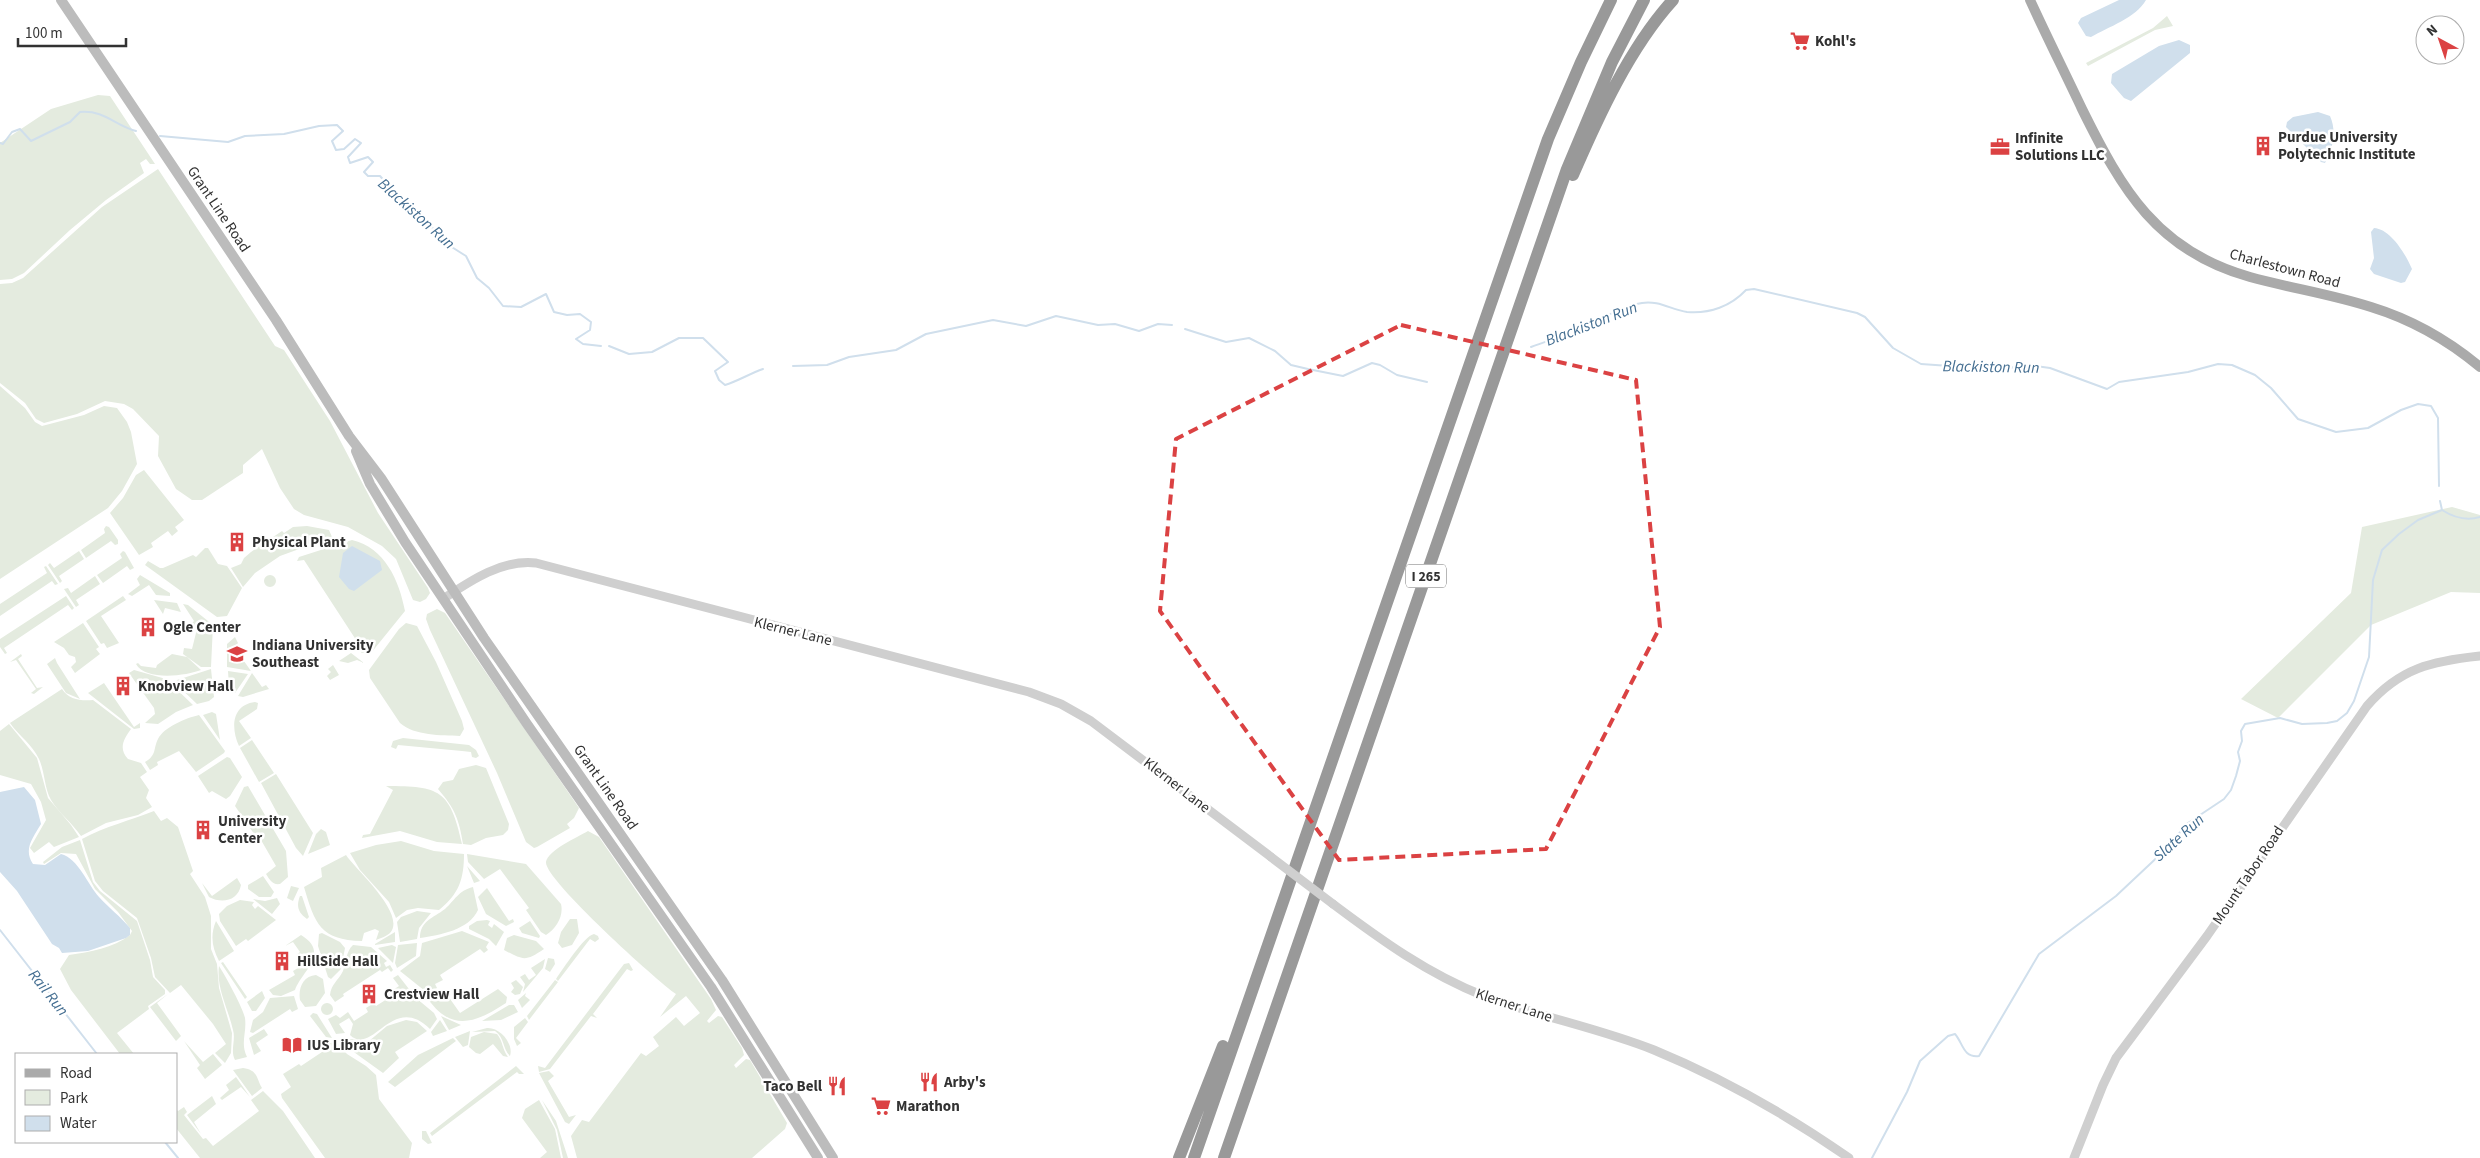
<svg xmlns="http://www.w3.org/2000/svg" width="2480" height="1158" viewBox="0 0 2480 1158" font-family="'Source Sans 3',sans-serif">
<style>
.green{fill:#e4ebdf}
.water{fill:#d0dfec}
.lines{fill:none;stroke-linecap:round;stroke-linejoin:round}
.stream{stroke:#d0dfec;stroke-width:2}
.tertiary{stroke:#cfcfcf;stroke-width:9}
.secondary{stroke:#bcbcbc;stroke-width:10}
.primary{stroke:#aaa;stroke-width:10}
.motorway{stroke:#999;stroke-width:12}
.tertiary-bridge{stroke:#cfcfcf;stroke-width:9}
.marked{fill:none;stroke:#db4243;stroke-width:4;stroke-dasharray:10 6;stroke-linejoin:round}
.labels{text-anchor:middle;stroke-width:5;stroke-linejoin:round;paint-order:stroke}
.shield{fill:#fff;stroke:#707070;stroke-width:1}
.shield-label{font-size:14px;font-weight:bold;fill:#323232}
.poi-label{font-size:15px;font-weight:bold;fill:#323232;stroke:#fff;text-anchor:start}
.street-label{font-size:15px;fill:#323232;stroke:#fff}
.water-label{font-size:16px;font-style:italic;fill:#446e91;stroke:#fff}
</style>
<rect width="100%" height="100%" fill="#fff"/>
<path class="green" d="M2167,16L2173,26L2155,30L2088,66L2086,63L2153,28Z
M98,95L110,96L155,164H150L146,159L140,163L144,173L106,200L70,230L24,273L12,279L0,280V143L51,109Z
M158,169L275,346L284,350L330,421L378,513L428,588L430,593L426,599L420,602L413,600L396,559L382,546L348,527L304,515L294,509L280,488L262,449L243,465V473L202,500H192L176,489L158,456L159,436L133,409L124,404L105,401L77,414L44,423L36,419L25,403L0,383V284L12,283L23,278L102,207Z
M0,386L25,408L35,422L42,426L84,415L104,406L117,408L127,422L131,432L137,464L122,491L108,508L0,579Z
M144,470L184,520L175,527L178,531L172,536L168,531L151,543L153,547L139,555L110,513L123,498L136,475Z
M2452,507L2480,515V593L2451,592L2371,625L2278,718L2241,699L2351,593L2362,527Z
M106,526L109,527L118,540V544L115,545L111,541L86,558L81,550L105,533L104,529Z
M307,526L329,530L332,537L280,556L255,573L243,587L231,568L241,564L244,558L251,552L282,531L284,533L293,527Z
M352,540C385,548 399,580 405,611L371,653H362L357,649L360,646L304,560L297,561L299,557Z
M205,548H208L218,564L227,566L242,588L227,616L217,617L145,565L148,561L160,568H163L193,555L196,557Z
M79,551L84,559L59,576L62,581L60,583L48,565L50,563L54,568Z
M123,551L125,552L134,568L130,570L127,566L103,583L97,575L122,558L120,554Z
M46,566L58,584L55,585L52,581L0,616V604L47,573L44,567Z
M264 581a6 6 0 1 1 12 0a6 6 0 1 1-12 0Z
M140,575L170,593V596L156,595L149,585L132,596L128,594L140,585L137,579Z
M95,576L100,584L76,600L79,605L76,607L64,589L68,588L71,593Z
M66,596L74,608L72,610L68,605L4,648L7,653L5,654L0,647V639Z
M123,596L126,600L101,616L119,643L107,648L104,643L101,644L86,621Z
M154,600L177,603L181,612L165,608L163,614Z
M183,604L188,605L213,625L211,667H201L183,654L184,648L192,649L197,629L188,627L194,621Z
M437,609L445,613L579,808L574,818L567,824L570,828L537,847L534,848L526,842L497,773L430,630L426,619L427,614Z
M83,623L99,647L96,649L100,654L75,673L71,667L76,662L75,657L69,655L64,648L54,642Z
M406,623L417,626L436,662L462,721L464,729L460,736C441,735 415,736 400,723L370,678L369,670L399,629Z
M235,637L238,643L234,647L251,671L227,667V644Z
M351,653L364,663L357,660L348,663L339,661Z
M21,654L22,656L18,659L37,688L43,687L34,694L31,693L36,689L16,660L10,662Z
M172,654L187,657L201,670C186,676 145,681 136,664L138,663L141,666L156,668L157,665Z
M55,658L57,663L80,699L66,693L47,664Z
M333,665L339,675L330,680L327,676L331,672L328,669Z
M211,669L214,697L209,701L197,704L176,684L177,680Z
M134,670L166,679L193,705L176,712L158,724L145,723L155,714L154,708L129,673Z
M228,671L248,674L235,693L229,687Z
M252,673L262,687L266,685L269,689L243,697L238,696Z
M104,683L134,727L140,723V728L134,729L88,693Z
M62,689C69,700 81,701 93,700L131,729C124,739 118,748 128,759L141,763L147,772L140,777L149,790L146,798L152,807L138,815L106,823L81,836C72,823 59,813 51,800C44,787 45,772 39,759C32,744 19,736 10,723Z
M255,702L258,703L257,709L239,721L251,738L239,746C231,729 231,705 255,702Z
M212,712L216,714L220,740L203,715Z
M199,715L225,751L224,753L196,772L179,751L157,762L158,765L150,770L145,762C157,755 153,749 158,739C164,727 186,718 199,715Z
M9,724L37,758L48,798L71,825L79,837L54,847L49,842L34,853L30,848L46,820L41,802L31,784L0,775V731Z
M403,738L469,745L476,750L479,756L476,758L472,757L471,752L462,751L398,745L396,749L391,747L393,741Z
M252,740L274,773L259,782L240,748Z
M227,757L230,758L242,777L230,796L226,799L212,791L209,793L198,776Z
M476,765L486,768L509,824L508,830L503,835L486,838L471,845L463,844C459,819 455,809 438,789L443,782L453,780L459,769Z
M276,774L313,833L303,856L296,848L261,783Z
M248,786L286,851L288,877L280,884C272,885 270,880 266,874L276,866L261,840L259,841L235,806L244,787Z
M386,786C440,786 450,790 462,844L437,842L400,831L362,838L363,835L370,834L393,790Z
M154,811L161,821L167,818L178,827L193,871L190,874L205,897L211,916V949L217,964L219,988L232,1033L231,1053L225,1063L215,1053L226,1044L213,1024L181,985L170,993L155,977L151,958L137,918L103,891L95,881L82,839C106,826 129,821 154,811Z
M321,829L326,832L330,845L308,854L316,834Z
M588,831L599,837L711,999L716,1010L707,1021L709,1023L718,1016L722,1017L742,1048L744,1055L734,1065L736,1068L746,1059L750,1060L787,1123L785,1129L752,1158H577L571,1136L582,1120L589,1122L641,1053L646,1056L659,1046L653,1037L676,1017L684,1026L700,1013L686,996L660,1017L676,994C657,981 544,879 546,862C548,850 578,837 588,831Z
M80,840L93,882L100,891L137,921L150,960L153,977L165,990V994L148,1006L149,1009L117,1033L134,1054H120L71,990L60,969L69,955C90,952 113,948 130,935L132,931L118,912L95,889L76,854L61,853L44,864L43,862L62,847Z
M401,841L434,851L464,854C464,879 459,894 439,910L418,908L407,910L396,918L389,902L360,870L350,853L376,845Z
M467,854L526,864L561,904C564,916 556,929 546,935L541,932L526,910L529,908L500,869L484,879L468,862Z
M346,855C356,870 407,914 390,933C387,936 381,938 376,940L379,931L375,929L364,933L362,941C320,940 315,924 304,887L322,877L321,868Z
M467,866L480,881L474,883Z
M263,876L274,892L271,897H259L248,889V885Z
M237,878L241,885C238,901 222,904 209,897L202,883L212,896Z
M291,886L299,888L293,901L287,898Z
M473,887L478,910C469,930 440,935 420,938C420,921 433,918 445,909C455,900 458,891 473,887Z
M487,888L509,921L513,919L514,922L506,926L486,914L478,897Z
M300,896H302L309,917L307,919C298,913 296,906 300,896Z
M277,898L280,904L272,914L253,899L265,901Z
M240,900L254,902L252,905L255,909L258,906L276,920L248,941L246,939L236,946L220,921L219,914L227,906Z
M417,911L431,913L419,928L417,939L400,942L397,922L401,917Z
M570,919H577L579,933L572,945L562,948L558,943L561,932Z
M487,920L490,921L488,925L492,928L494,924L504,932L496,946L489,939L469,929V926L477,921Z
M216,921L234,951L219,961C212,948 210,935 216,921Z
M530,921L540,936L539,938L522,933L519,928Z
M462,931L489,942L486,947L488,950L484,953L480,949L440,975L443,980L435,984L437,988L429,992L425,991L400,971L420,956L422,943Z
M395,932V942L375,945V944Z
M322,933L340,942L345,948L341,969L331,979L328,977L318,946L319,934Z
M594,934L598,936L599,939L595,942L590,939L558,981L556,979C563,969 584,936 594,934Z
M301,935C331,953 301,972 295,990L281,996L273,995L269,990L295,975L293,971L303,965L296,955L300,952L293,942L285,946Z
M514,935L536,941L544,949C525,962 523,960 504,950L507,938Z
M417,943L416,956L397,968L395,963L398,945Z
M353,945L371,947L387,961L384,963L386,967L390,965L393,970L391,972L388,968L382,972L380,970L343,994L344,996L335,1002L330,995C331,984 338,981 343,971C346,963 346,951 353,945Z
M392,945L396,947L393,963L378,948Z
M548,958L554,959L555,964L550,972L545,969Z
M545,959L543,968L523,992L525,984L520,977L525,974L529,980L536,975L531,968Z
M223,962L247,997L245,999L221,963Z
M629,963L633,970L631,971L627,969L593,1014L597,1018L591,1016L550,1069L539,1072L538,1066L545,1068L624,964Z
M219,966C225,975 243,1008 245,1018C247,1033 240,1043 247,1057L235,1060C230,1051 236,1040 233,1030C228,1008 216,988 219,966Z
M316,975L323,979L325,993L316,1006L305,1007L300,1000C298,988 303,976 316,975Z
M398,975L416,998L434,1013L437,1019L430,1029C392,992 373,1057 350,1035L353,1024L349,1018L339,1024L345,1033L336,1034L328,1019L336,1015L340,1018L348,1012L354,1021L368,1012L366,1008L374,1003L376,1006L395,994L393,990L399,986L393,978Z
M516,980L523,987L520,994L515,995L511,992L514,988L511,983Z
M555,980L558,982L529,1020L527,1016Z
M498,989L507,997L506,1003C477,1022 452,1033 428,999L440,996L443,999L448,996L460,1013Z
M262,991L265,998L256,1011H252L247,1002Z
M526,993L525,996L530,1000L522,1008L518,1000Z
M168,994L157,1003L181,1036L176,1041L150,1007Z
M294,996L298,1009L292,1012L290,1009L253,1033L250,1032L253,1020L263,1012L270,998Z
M321 1009a6 6 0 1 1 12 0a6 6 0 1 1-12 0Z
M509,1005H514L518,1012L501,1020L482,1021Z
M313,1013L317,1014L332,1038L326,1037L310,1016Z
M441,1016L461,1025L449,1030Z
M525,1018L528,1022L516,1038L521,1043L517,1046L514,1039V1027Z
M406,1020L417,1022L427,1031L395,1052L399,1058L383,1073L351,1050L350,1039L369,1041L387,1026Z
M440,1020L447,1031L433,1036L431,1032Z
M487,1028C500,1027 514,1044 510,1056C502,1048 505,1038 495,1031L472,1032Z
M264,1029L268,1035L256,1043L261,1051L254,1055L249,1038Z
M470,1031L468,1045L463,1047L455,1037Z
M484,1032L497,1034C503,1041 502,1049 508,1057L503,1056L493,1044L480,1054L476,1053L469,1047L471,1037Z
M453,1038L456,1041L395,1087L388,1082L418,1055Z
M184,1041L203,1062L213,1054L222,1065L205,1079L197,1068L200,1065Z
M336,1042L347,1054L366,1066L376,1075L379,1099L412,1143L409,1158H325L282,1098L281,1094L291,1087L283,1074L299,1064L301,1066L328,1048L325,1044Z
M516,1066L524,1074H519L517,1072L432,1136L430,1133Z
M243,1068C258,1070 256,1078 262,1088L252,1096L233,1070Z
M549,1071L554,1076L548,1081L569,1117L576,1115L569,1124L565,1122L539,1073Z
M236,1077L250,1097L241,1087L222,1100L220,1098L229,1090L226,1085Z
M263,1091L283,1111L315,1158H200L176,1128V1109L178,1111L184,1107L187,1112L184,1115L203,1139L206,1138L213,1146L259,1111L251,1100Z
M212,1096L216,1104L194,1122L201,1134L187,1115Z
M539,1100L555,1129L561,1158H540L547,1152L522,1118L525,1109Z
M542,1100L556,1121L568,1158H563L557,1130Z
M422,1131H426L432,1143L428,1144L422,1139Z"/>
<path class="water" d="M2119,0H2146C2136,18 2108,27 2091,37L2086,36L2078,23L2081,18Z
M2179,40L2190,45V53L2131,101L2124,98L2111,83L2112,74L2159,46Z
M2318,112L2330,116C2337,132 2333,148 2325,163L2321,162L2286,127L2287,122L2293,117Z
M2374,228C2391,229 2406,255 2412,269L2405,282L2401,283L2374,274L2370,269L2374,258L2371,232Z
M352,546L380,561L382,570L354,591L349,589L339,577L343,553Z
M24,787L35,800L41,824C33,838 23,849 33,864L45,865L61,854C78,858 88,885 99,897C109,908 120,916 130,928V935L126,938L88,951L62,953L59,948L52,944L17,891L0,872V792Z"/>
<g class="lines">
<path class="stream" d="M160,136L228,142L245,136L284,134L319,126L337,125L343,131L332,141L336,150L344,149L355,139L361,143L348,157L350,163L368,157L373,162L364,172L368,176H380L394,192L411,204L447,244L466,256L477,278L489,288L503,306L521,307L546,294L554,312L567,315L580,314L591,322L590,330L576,339L583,344L601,346
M0,143L3,144L12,132L20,129L31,141L70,122L80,112C105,110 114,125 136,131
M1185,329L1226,342L1249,338L1275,351L1291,365L1308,369L1343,376L1372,363L1380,365L1397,375L1427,382
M609,346L629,354L652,352L679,338H703L728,362L715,371L719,380L725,385C738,381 749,374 763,369
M1531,347C1546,341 1563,337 1578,330C1599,321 1619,307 1642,303C1658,300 1672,310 1687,312C1710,314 1731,306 1746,290L1754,289L1857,313L1865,317L1893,348L1921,364L1964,367L1978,364L2009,369L2021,364L2050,368L2107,389L2119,382L2188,372L2218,364L2232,365L2255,375L2271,388L2298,419L2336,432L2368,428L2401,410L2418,404L2431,406L2438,418L2439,486
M793,366L827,365L849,357L896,350L926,334L993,320L1026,326L1056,316L1098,325L1115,324L1139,331L1158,324L1172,325
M2440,501L2442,510C2453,517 2467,521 2480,517
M0,930L97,1054
M165,1142L178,1158
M1872,1158L1907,1092L1920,1061L1948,1036L1955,1034C1963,1043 1963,1058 1979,1056L2039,954L2116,896L2165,850L2188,823L2224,799L2231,790L2236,776L2240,761L2238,752L2242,741L2241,731L2245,724L2280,718L2302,724L2327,723L2337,721L2347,713L2354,701L2369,657L2373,580L2382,550L2399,534L2418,520L2442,510"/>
<path class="tertiary" d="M443,599C470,581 502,559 536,563L1029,692L1061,704L1091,721L1271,857
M1333,904C1381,940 1428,974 1484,996C1540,1017 1599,1028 1654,1050C1722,1078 1789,1116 1849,1158
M2074,1158L2103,1085L2116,1058L2207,936L2367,706C2400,668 2432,661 2480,656"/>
<path class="secondary" d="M61,0L276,320L349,436L381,478L484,638L722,980L833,1158
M356,451L370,484L405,542L527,724L711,987L818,1158"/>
<path class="primary" d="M2030,0C2047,37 2065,73 2082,109C2122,190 2157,251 2250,277C2290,288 2331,294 2371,307C2410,319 2449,341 2480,367"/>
<path class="motorway" d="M1573,175C1598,117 1630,47 1673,0
M1179,1158L1223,1046
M1194,1158L1548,139L1581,62L1611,0
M1224,1158L1567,169L1612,62L1644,0"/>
<path class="tertiary-bridge" d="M1271,857L1333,904"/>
</g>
<path class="marked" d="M1401,325L1636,380L1660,627L1546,849L1339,860L1160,611L1176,439Z"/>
<defs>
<symbol id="supermarket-bare" viewBox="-9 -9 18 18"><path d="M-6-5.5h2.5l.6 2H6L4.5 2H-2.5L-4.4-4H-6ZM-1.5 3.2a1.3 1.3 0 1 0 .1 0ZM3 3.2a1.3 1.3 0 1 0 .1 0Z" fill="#db4243" stroke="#fff" stroke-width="2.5" paint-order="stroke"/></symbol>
<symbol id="building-bare" viewBox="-9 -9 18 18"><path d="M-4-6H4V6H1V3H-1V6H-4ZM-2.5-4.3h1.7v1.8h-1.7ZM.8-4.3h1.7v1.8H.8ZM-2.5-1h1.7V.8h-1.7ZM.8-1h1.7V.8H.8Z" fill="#db4243" stroke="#fff" stroke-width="2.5" paint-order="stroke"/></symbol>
<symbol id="office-bare" viewBox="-9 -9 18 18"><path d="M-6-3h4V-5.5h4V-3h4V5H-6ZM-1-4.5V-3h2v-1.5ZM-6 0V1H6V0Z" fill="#db4243" stroke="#fff" stroke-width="2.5" paint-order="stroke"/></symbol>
<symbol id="university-bare" viewBox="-9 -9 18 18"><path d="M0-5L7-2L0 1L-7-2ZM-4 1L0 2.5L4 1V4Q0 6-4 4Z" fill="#db4243" stroke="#fff" stroke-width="2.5" paint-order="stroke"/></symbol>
<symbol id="library-bare" viewBox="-9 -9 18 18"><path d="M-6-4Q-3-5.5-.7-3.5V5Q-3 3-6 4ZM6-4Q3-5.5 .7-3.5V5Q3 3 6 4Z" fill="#db4243" stroke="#fff" stroke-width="2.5" paint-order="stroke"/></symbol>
<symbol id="restaurant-bare" viewBox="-9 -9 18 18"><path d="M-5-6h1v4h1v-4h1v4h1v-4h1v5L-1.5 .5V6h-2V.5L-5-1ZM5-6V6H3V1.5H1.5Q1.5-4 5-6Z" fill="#db4243" stroke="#fff" stroke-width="2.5" paint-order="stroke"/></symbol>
</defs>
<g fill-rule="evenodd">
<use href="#supermarket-bare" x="1786" y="27" width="28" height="28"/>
<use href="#building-bare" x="2249" y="132" width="28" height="28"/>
<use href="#office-bare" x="1986" y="133" width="28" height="28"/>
<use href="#building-bare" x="223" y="528" width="28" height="28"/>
<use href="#building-bare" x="134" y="613" width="28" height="28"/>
<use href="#university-bare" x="223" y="640" width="28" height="28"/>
<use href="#building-bare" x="109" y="672" width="28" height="28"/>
<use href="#building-bare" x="189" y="816" width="28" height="28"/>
<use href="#building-bare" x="268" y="947" width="28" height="28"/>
<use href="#building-bare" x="355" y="980" width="28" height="28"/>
<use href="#library-bare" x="278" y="1031" width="28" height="28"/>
<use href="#restaurant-bare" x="915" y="1068" width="28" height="28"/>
<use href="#restaurant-bare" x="823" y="1072" width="28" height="28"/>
<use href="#supermarket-bare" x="867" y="1092" width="28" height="28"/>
</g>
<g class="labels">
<rect class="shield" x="1406" y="564.5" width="40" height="23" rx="4"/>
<g class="shield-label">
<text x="1426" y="581">I 265</text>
</g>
<g class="poi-label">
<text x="1815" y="46">Kohl's</text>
<text x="2278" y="142">Purdue University<tspan x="2278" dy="17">Polytechnic Institute</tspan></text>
<text x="2015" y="143">Infinite<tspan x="2015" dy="17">Solutions LLC</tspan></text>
<text x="252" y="547">Physical Plant</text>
<text x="163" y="632">Ogle Center</text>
<text x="252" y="650">Indiana University<tspan x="252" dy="17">Southeast</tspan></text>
<text x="138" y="691">Knobview Hall</text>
<text x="218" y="826">University<tspan x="218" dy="17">Center</tspan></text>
<text x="297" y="966">HillSide Hall</text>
<text x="384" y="999">Crestview Hall</text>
<text x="307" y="1050">IUS Library</text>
<text x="944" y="1087">Arby's</text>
<text x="822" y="1091" text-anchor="end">Taco Bell</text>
<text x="896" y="1111">Marathon</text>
</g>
<g class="street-label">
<text transform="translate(219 209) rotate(56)" y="5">Grant Line Road</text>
<text transform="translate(2285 268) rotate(15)" y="5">Charlestown Road</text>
<text transform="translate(793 631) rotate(14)" y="5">Klerner Lane</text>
<text transform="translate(1177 785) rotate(38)" y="5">Klerner Lane</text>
<text transform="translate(606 787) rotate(55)" y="5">Grant Line Road</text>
<text transform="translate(2248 875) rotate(-56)" y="5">Mount Tabor Road</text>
<text transform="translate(1514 1005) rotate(18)" y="5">Klerner Lane</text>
</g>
<g class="water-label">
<text transform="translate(417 213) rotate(42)" y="6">Blackiston Run</text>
<text transform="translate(1591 323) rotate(-21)" y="6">Blackiston Run</text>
<text transform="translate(1991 366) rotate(1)" y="6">Blackiston Run</text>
<text transform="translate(2178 837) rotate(-42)" y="6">Slate Run</text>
<text transform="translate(49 992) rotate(52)" y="6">Rail Run</text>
</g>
</g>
<rect x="15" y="1053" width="162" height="90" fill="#ffffff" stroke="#adadad"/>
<rect x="25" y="1069" width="25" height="8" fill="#aaaaaa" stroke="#adadad"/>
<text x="60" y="1078" font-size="15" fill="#323232">Road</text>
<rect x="25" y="1090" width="25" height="15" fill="#e4ebdf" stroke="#adadad"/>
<text x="60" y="1103" font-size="15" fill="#323232">Park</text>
<rect x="25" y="1116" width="25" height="15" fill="#d0dfec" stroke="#adadad"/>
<text x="60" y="1128" font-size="15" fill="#323232">Water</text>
<g transform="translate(2440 40) rotate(320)"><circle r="24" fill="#ffffff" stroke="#adadad"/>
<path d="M0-4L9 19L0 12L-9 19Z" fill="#db4243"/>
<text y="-8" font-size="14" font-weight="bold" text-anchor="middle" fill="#323232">N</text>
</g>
<path d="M18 38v8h108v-8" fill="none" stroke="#323232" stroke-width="2.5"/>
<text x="25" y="38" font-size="15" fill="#323232" stroke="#ffffff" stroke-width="4" paint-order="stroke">100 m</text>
</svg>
